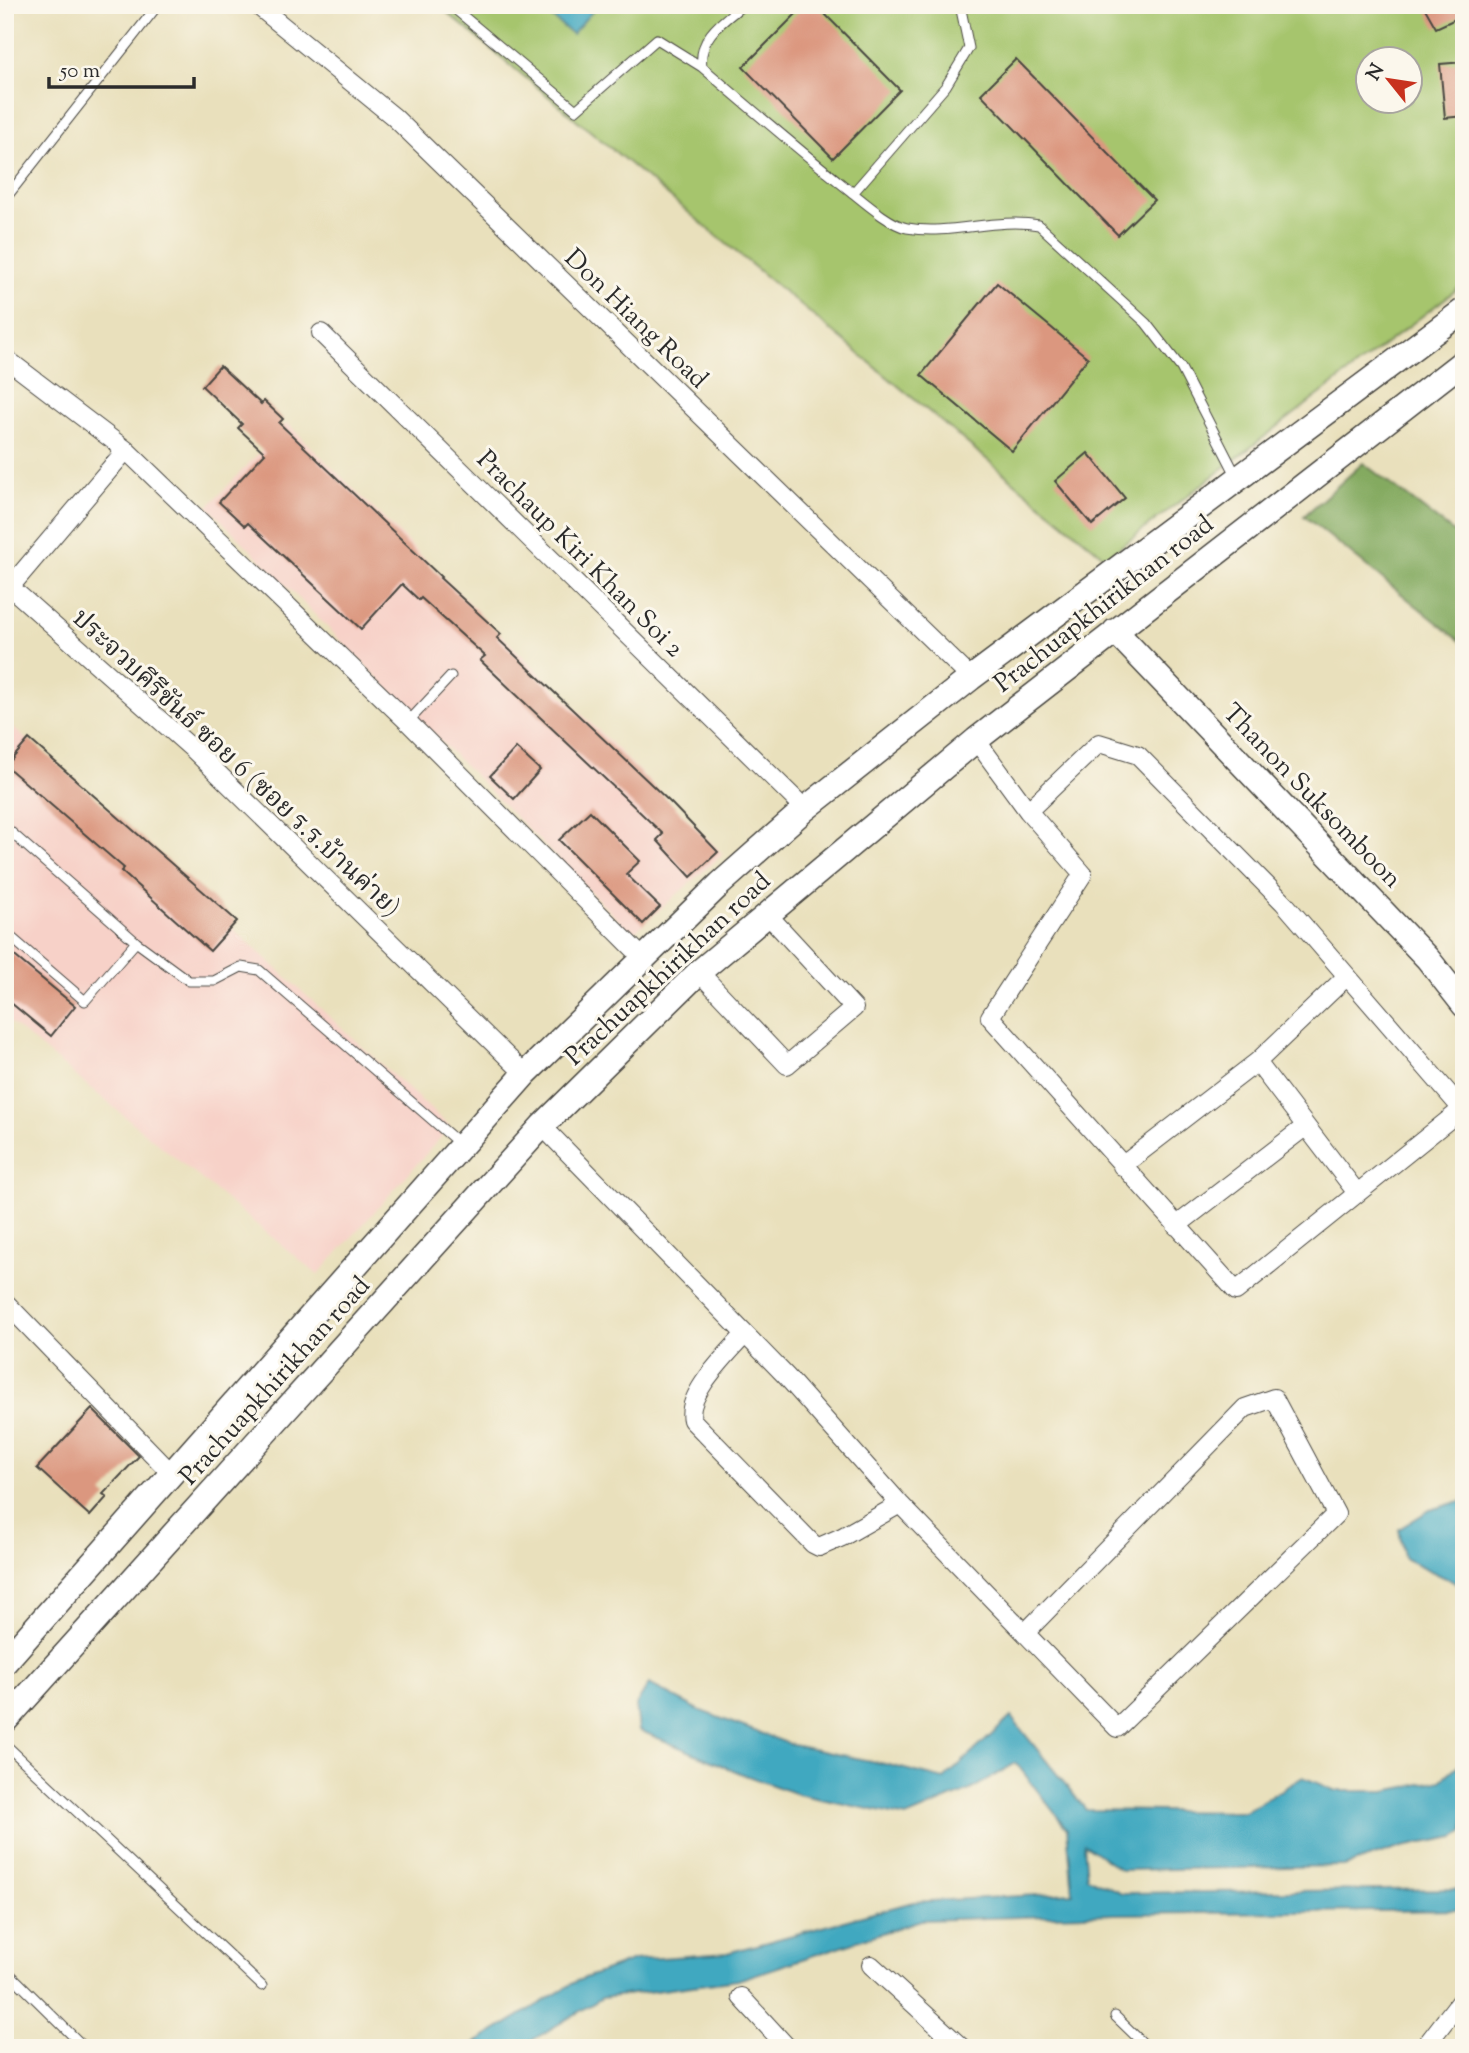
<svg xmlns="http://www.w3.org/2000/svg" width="1469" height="2053" viewBox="0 0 1469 2053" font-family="'Sorts Mill Goudy','Noto Serif Thai',serif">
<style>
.built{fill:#f7d1c8}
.green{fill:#a6c56d;stroke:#68784c;stroke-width:2;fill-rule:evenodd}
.forest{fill:#84aa60;stroke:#586a46;stroke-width:2}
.water{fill:#40a8c0;stroke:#366a76;stroke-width:2}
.building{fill:#db977f}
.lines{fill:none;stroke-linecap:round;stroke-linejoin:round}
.lane-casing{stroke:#484641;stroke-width:11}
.street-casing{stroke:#484641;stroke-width:20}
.secondary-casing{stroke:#484641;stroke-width:27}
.lane{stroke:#fff;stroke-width:9}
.street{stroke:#fff;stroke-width:18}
.secondary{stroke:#fff;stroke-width:24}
.labels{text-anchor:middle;stroke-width:6;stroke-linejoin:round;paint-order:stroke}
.street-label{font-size:26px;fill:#2b2b2b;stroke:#fbf7ec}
</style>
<rect width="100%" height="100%" fill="#fbf7ec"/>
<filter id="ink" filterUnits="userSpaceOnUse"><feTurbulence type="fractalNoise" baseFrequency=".0143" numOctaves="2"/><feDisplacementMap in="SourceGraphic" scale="14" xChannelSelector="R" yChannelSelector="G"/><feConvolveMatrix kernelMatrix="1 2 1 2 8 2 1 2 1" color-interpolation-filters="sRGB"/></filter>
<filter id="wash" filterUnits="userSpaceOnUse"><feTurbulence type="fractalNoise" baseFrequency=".00686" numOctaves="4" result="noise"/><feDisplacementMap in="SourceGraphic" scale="28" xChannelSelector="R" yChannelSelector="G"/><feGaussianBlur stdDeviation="1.57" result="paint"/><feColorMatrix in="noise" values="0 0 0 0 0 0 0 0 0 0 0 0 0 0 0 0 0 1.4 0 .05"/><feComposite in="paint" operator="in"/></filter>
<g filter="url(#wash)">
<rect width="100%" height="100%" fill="#e9e0bc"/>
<path class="built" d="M287,423L723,854L632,934L208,507Z
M5,720L450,1127L318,1275L5,1018Z"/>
<path class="green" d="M438,5H1464V284L1106,558ZM1368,60H1410V102H1368Z"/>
<path class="forest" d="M1363,463L1464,540V644L1304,516Z"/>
<path class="water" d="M537,5H598L572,34Z
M1464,1500V1587L1404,1558L1399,1529L1430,1510Z
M649,1684L701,1711L792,1745L885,1764L944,1779L1011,1717L1086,1810L1245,1812L1303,1777L1336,1791H1385L1441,1780L1464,1760V1831L1455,1837L1402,1847L1344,1866L1121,1870L1084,1844L1087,1877L1122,1893L1464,1889V1910L1114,1914L921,1920L738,1980L602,1998L519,2048H467L577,1981L634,1960L727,1953L913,1902L1073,1893L1067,1829L1016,1763L970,1790L906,1817L797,1794L745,1775L639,1730L636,1705Z"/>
<g id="blocks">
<path class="building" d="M805,5H816L900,90L833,158L743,67Z
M1423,5H1464V15L1436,28Z
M1016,59L1154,200L1118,235L981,94Z
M1464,62V116L1445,118L1440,64Z
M997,283L1088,358L1012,451L921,375Z
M220,366L261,404L264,401L283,419L279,423L441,577L440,578L501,634L497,638L672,804L718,852L691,877L657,840L663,834L480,660L485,656L421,598L419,600L402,584L361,629L248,523L245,526L219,502L265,453L238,428L242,424L202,386Z
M1088,453L1125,498L1092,525L1055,481Z
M29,739L237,921L210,951L121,871L124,868L6,766Z
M516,748L540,770L514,799L490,776Z
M590,811L640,861L626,874L660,907L643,924L559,840Z
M5,948L75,1006L51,1036L5,998Z
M92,1409L139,1456L103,1494L107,1497L90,1516L37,1468Z"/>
</g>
</g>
<g filter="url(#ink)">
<use href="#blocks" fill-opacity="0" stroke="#484641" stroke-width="2"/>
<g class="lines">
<defs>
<path id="lane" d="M450,5L576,110L657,39L702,67
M743,5C722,22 698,37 702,67C751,109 799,150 849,190C863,201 890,225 907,228C951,236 995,217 1039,225L1146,323L1181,368L1237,477
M853,193L946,86L969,48L960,5
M9,194L158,5
M408,722L451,676
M5,827L136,942L189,981H214L241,967L259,970L460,1144
M5,932L85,1001L136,942
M5,1744L262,1986
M5,1969L85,2048
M1115,2016L1148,2048"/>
<path id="street" d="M257,5L394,117L971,678
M321,333L805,809
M5,358L126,450L408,722L643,958
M126,450L10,587L196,752L525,1074
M976,740L1028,811L1083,874L990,1017L1236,1291L1462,1109L1284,903L1138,755L1099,743L1028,811
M699,972L787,1065L854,1008L767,914
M1257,1062L1357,1193
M542,1126L786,1376L900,1504L1117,1728L1336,1514L1274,1398L1245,1408L1025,1633
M1122,1166L1257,1062L1346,977
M1176,1226L1306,1126
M5,1302L173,1475
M745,1334C729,1353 685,1394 692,1420L813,1544L819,1547L842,1537L900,1504
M871,1965L962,2048
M741,1997L788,2048
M1424,2048L1464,1996"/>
<path id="secondary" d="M1115,631L1428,959L1464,1005
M5,1662L525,1074L720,884L805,809L971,678L1464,310
M5,1721L542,1126L699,972L976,740L1464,361"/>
</defs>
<use href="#lane" class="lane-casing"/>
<use href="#street" class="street-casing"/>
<use href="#secondary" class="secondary-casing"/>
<use href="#lane" class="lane"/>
<use href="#street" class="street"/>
<use href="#secondary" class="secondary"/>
</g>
</g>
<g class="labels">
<g class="street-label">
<text transform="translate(637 318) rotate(44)" y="9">Don Hiang Road</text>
<text transform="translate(581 553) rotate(45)" y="9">Prachaup Kiri Khan Soi 2</text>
<text transform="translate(1103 603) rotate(-38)" y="9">Prachuapkhirikhan road</text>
<text transform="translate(237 762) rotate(43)" y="9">ประจวบคีรีขันธ์ ซอย 6 (ซอย ร.ร.บ้านค่าย)</text>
<text transform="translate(1313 795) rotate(46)" y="9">Thanon Suksomboon</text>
<text transform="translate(667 968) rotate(-43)" y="9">Prachuapkhirikhan road</text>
<text transform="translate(274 1380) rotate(-48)" y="9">Prachuapkhirikhan road</text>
</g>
</g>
<rect width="1469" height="2053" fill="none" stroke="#fbf7ec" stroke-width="28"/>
<g transform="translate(1389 80) rotate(300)"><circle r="33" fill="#fbf7ec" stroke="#a8a59f" stroke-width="2"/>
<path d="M0-5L12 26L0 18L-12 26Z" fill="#c8321e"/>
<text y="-10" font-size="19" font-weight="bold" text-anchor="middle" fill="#2b2b2b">N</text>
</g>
<path d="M49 77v10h145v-10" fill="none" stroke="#2b2b2b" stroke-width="3.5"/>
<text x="60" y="77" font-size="21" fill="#2b2b2b" stroke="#fbf7ec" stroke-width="5" paint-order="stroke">50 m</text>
</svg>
